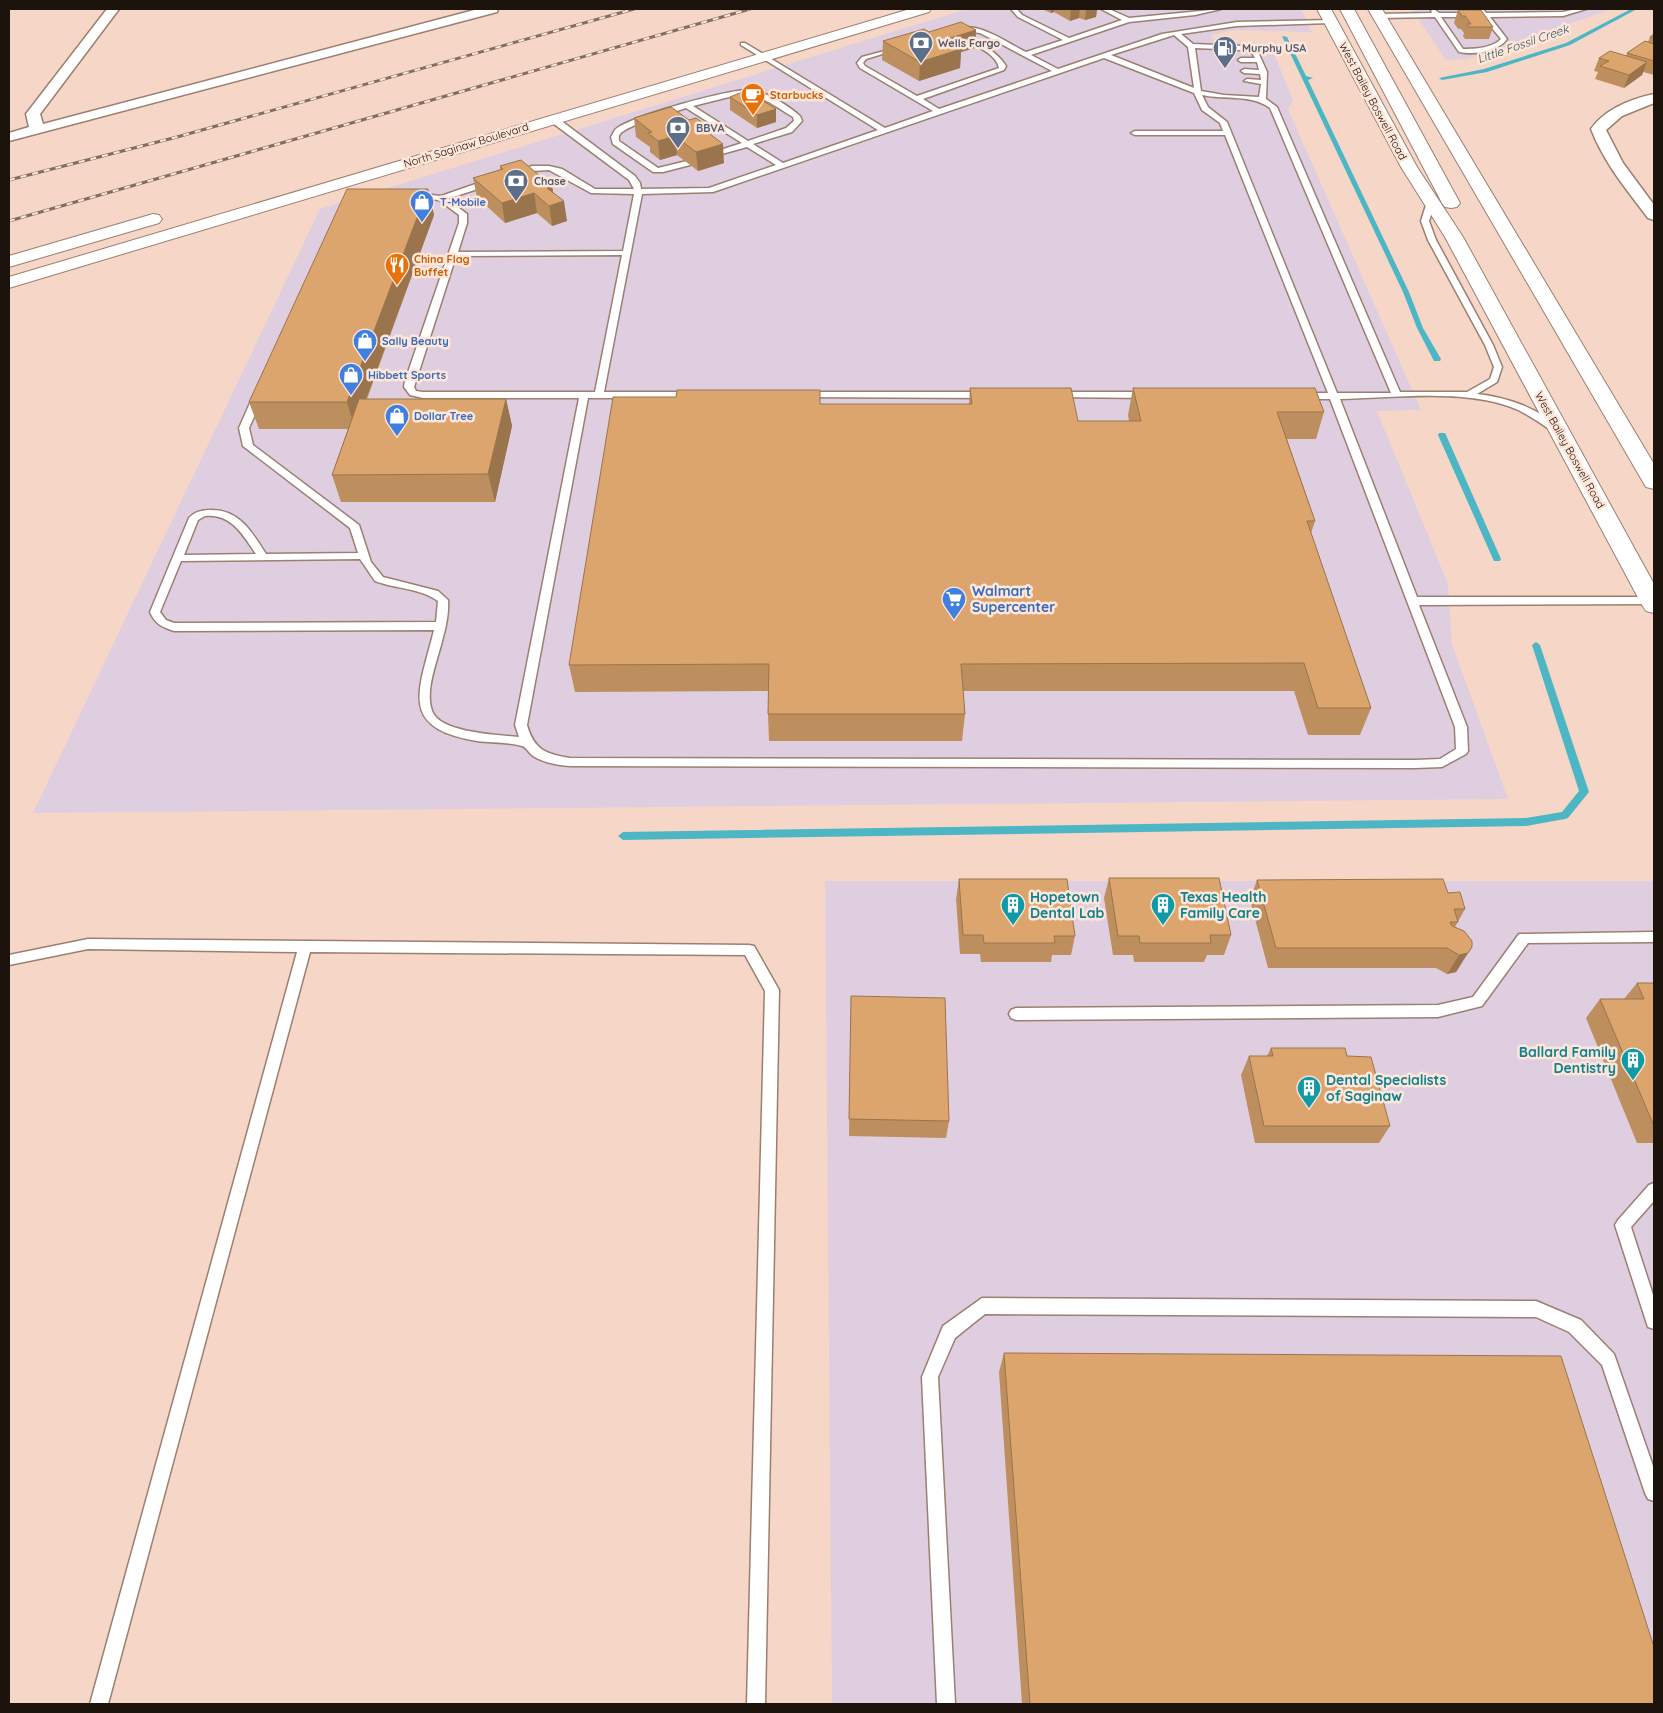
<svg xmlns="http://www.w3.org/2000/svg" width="1663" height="1713" viewBox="0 0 1663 1713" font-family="Quicksand,sans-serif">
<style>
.commercial{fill:#dfcee0}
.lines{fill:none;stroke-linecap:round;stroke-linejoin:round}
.stream{fill:#4db6c5;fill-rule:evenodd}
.service-casing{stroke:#9b7f70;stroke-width:3}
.minor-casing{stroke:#9b7f70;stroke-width:3}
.secondary-casing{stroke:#9b7f70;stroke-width:2}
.primary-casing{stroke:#9b7f70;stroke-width:2}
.service{fill:#fff;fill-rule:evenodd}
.minor{fill:#fff;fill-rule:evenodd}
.secondary{fill:#fff;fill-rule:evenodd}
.primary{fill:#fff;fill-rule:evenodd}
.rail-casing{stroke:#816e63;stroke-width:3}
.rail{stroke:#ffe6d9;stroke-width:2;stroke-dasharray:6;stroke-linecap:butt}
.wall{fill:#bd8e5e}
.shaded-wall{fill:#9a744c}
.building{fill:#dca56d;stroke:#9a744c}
.labels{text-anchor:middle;stroke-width:5;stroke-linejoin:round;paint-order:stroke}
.far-service-label{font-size:11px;font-weight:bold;fill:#4e5e75;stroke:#ffe6d9;text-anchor:start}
.far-food-label{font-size:11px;font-weight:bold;fill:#c56008;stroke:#ffe6d9;text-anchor:start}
.far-street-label{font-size:11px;fill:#1d130d;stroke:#ffe6d9}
.far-shop-label{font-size:11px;font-weight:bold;fill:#366cbe;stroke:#ffe6d9;text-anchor:start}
.far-water-label{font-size:12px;font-style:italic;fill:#2b5960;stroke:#ffe6d9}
.shop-label{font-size:14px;font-weight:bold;fill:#366cbe;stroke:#ffe6d9;text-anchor:start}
.culture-label{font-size:14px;font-weight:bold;fill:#0d838f;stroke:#ffe6d9;text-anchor:start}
</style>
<rect width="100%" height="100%" fill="#f6d7c7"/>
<path class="commercial" d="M967,9H1301L1312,32L1233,30L1211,35L1214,42L1270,43L1293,101L1288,109L1421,410L1377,411L1448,584L1452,644L1508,799L33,813L320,209Z
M1412,9H1612L1468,59L1446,60Z
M825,881H1654V1704H832Z"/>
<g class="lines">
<path class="stream" d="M1631,9H1637L1570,45L1487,72L1442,80L1439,78L1484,69L1566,43Z
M1282,36L1287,37L1306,76L1313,78L1308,80L1409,292L1423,328L1441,359L1440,361H1434L1417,328L1403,292Z
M1439,433H1445L1446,435L1501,559L1500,561H1494L1493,559L1438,435Z
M1536,642L1540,645L1589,792L1568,818L1565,819L1526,826L623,840L618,836L623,832L1526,818L1562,812L1579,791L1532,645Z"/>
<defs>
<path id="service" d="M1011,9H1017L1022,15L1069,38L1122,20L1101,9H1109L1129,18L1221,9L1195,15L1129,22L1031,55L1058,69L1162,34L1237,22L1332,20V22L1330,23L1237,26L1181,34L1193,44L1242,46L1258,52L1267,72L1266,99L1277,107L1400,392H1467L1490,379L1494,367L1485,345L1428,240L1421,221L1427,202L1431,200L1435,202L1429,221L1436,240L1493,345L1502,367L1497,382L1477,394C1505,397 1540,408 1560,429L1558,431H1552C1540,423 1529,415 1516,409C1467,388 1392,398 1340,399L1417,597H1652L1654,598V604L1419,605L1467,727L1468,751L1466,754L1442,767L1415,768L570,766C558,765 544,763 533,756C529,753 526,747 522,746C510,742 490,743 477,741C396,728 420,689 434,630L174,631C162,627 155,624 150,612L189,518C194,512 202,510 210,510C239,509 252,532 266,554L358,553L350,528L243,446L239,428L254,394L256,392H262L264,394L249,428L253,445L359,525L371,562L383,577L438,591L448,600C449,616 445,630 441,645C436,664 424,694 433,713C443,733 499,735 519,737L515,725L579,398H423L410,395L404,387L405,381L459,223V215L439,200L412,197L408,195L412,193L441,196L487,180H493V184L447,199L467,214V223L458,252L623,251L634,194L591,193L549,170L532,171L516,175L512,173L532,166H549L562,169L595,189H634L629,180L550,121V117H556L635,176L640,183L641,189L709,188L776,165L747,147L711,157V153L742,143L686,108C674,112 627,125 620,134C618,137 619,137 619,141L658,168L687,161L691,163L690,165L663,172H653L613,144L611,137C612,136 614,131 615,130C627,117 735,87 753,90C768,93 789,106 800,116L802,121L792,132L753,144L783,163L878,130L741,45V43H745L885,128L933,111L860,68L857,63L862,57L899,47V49L866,59L863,63L865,66L917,96L999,68C996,52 971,44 958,38V36C974,35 998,53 1006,66L1004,70L923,99L939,109L1052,71L980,33L957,30C975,19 1009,44 1026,52L1063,40L1018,17ZM1174,35L1188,47L1194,88L1111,55ZM1195,48L1241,50L1252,53L1255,58H1241L1238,60L1241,62H1257L1259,70L1244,69L1241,71L1244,73L1260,74L1261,80L1247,79L1244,81L1261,84L1259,97L1224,95L1201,91ZM1104,58L1194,93L1202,110L1220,123L1223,131H1135L1131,133L1135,135H1225L1328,393H1301L1296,396L1301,399H1330L1455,727L1456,749L1440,759L1415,760L570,758C546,754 534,750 527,725L588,398H694L699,395L694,392H604L642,194L713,192ZM741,94C761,94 776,107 793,117L794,121L786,128L748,141L693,106ZM1202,95C1224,100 1252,94 1270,108L1391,393H1337L1227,122L1208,107ZM622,255L595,392H423L416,391L414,387L456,256ZM205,516C231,513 243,535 256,554L184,555L198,520ZM360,559L375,581C396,589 420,588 438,601L436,622L174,623L166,620L160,612L181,561Z
M1434,9L1439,13H1480L1477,9H1483L1486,13L1563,12L1576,9H1586L1563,16L1490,17L1507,39C1498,52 1474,55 1459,52L1435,17L1379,18L1376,16L1379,14L1432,13L1431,11ZM1441,17H1483L1501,39C1493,48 1474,49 1463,49Z
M804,392H986L991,395L986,398L801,397L799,395Z
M1056,392H1149L1154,395L1149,398L1053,397L1051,395Z
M1654,932V942L1528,943L1482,1006L1438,1017L1016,1020L1011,1018L1009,1014L1011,1010L1016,1008L1438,1005L1473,997L1519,934Z
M88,939L749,945L754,946L779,990L765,1704H747L765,991L745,955L310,952L108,1704H90L297,952L88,949L9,965V955Z
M1654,1183V1201L1631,1227L1654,1298V1329L1648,1327L1646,1321L1615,1225L1618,1220L1649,1185Z
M982,1298L1536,1301L1581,1320L1614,1354L1654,1469V1501L1648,1499L1645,1493L1602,1365L1569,1332L1536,1317L985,1314L955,1338L938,1377L955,1704H937L922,1377L943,1326Z"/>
<path id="minor" d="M107,9H119L40,114L43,124L478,9H498L497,12L9,141V133L29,127L26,114Z
M1654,94V103L1622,116L1606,130L1623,163L1654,205V220L1648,218C1627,190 1604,163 1591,129C1605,109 1631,99 1654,94Z"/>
<path id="secondary" d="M1317,9H1331L1417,167L1463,237L1654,584V613L1646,611L1642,605L1445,237L1401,167Z
M1340,9H1354L1460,203L1457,207L1451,208L1445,207L1442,203Z
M1368,9H1382L1654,464V489L1646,487L1643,482Z"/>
<path id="primary" d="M910,9H931L929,12L9,288V277Z
M153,214L159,215L162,219L159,223L9,267V256Z"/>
</defs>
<use href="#service" class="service-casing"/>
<use href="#minor" class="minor-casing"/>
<use href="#secondary" class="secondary-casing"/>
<use href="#primary" class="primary-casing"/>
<use href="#service" class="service"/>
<use href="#minor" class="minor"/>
<use href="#secondary" class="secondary"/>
<use href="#primary" class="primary"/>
<defs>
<path id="rail" d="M9,180L177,137L634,9
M9,221L750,9"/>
</defs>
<use href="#rail" class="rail-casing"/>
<use href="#rail" class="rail"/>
</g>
<path class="wall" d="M1042,9H1097L1096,17L1085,20L1079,18L1070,21L1054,12L1051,13Z
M1512,9H1568L1513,10Z
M1458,10L1493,27L1489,39H1465L1463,36L1464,33L1461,29H1458L1454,23Z
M976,30L975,48L961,52L960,68L919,81L882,60L883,41L929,32Z
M1654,34V75L1643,72L1642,75L1624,88L1595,79L1598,72L1594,71L1599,58L1626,56L1627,53L1648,42L1650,37Z
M761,96V100L776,109V122L757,128L730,110V97Z
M634,118L689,120L707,132L724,163L698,171L677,155L660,160L650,152V147L636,137Z
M500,166L552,186L553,192L567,221L552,226L537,213L505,223L477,197L473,178L500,170Z
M428,189L434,215L367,399H506L512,426L495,502H341L332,475L348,429H259L249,402Z
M970,388L1078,421H1129L1128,415L1133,388L1324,412L1316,439H1287L1315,521L1311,533L1371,708L1360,735H1308L1294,691H963L965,714L962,741H769L768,714L769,691L575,692L569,665L676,397L820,404H969Z
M1109,878L1231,935L1224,955H1207L1204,962H1134L1133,955H1113L1104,898Z
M959,879L1075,936L1071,955H1052L1051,962H981L980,954H960L956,899Z
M1257,880L1448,893L1465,909L1455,927L1460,966L1456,972L1447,974L1436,968H1268L1250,900Z
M1637,983H1654V1143H1637L1586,1018L1600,999H1624Z
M851,996L949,1121L946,1138L849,1136Z
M1271,1048L1347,1056L1390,1126L1379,1143H1255L1241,1075L1249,1056H1267Z
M1004,1353L1654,1704H1022L999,1372Z"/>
<path class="shaded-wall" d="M1051,9H1054V12L1051,13Z
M1071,9H1080L1079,18L1070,21Z
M1086,9H1097L1096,17L1085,20Z
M976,30L975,48L961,52L960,68L919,81L920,62L944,40Z
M1647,62L1642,75L1624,88L1629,75Z
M776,109V122L757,128V115Z
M706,125L708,144L701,127Z
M675,136L677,155L660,160L658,141Z
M723,144L724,163L698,171L696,152Z
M552,186L555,204L564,201L567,221L552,226L547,188Z
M428,189L434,215L355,429L347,402Z
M534,193L537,213L505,223L502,203Z
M506,399L512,426L495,502L488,474Z
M1472,947L1456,972L1447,974L1459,955Z"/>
<path class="building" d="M1458,10H1481L1493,27H1469L1467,24H1471L1465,16H1462Z
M961,22L976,30L944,40L961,49L920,62L883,41L924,29L929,32Z
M1654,34V38L1650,37Z
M1645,41L1654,44V61L1627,53Z
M1610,51L1647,62L1629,75L1600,66L1609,61L1599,58Z
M750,89L761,96L757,97L776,109L757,115L730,97Z
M671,107L689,120L696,118L706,125L701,127L723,144L696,152L675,136L658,141L648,133L652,132L634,118Z
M521,160L552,186L547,188L564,201L549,206L534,193L502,203L473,178L503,169L500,166Z
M347,189H428L347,402H249Z
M970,388H1071L1078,421H1141L1133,388H1315L1324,412H1277L1315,521H1307L1371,708H1318L1304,663L961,664L965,714H768L769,664L569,665L613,397H676L677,390H820V404H972Z
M359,399H506L488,474L332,475Z
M1109,878H1219L1231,935H1210L1211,943H1140L1139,936H1118Z
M959,879H1067L1075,936H1054L1055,943H984L983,935H963Z
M1443,879L1448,893L1460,892L1465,909H1454L1458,922H1450L1452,926L1464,931L1472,941V947L1468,953L1459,955L1447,948H1276L1257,880Z
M1637,983H1654V1126L1600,999H1644Z
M851,996L945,998L949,1121L849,1119Z
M1271,1048H1345L1347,1056L1371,1057L1390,1126H1264L1249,1056H1273Z
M1004,1353L1561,1356L1654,1647V1704H1030Z"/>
<defs>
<symbol id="bank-pin" viewBox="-11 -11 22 30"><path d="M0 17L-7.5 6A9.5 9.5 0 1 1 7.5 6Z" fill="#5c6f8a" stroke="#ffe6d9"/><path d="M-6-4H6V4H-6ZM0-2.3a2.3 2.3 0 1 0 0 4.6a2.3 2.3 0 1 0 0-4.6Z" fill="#fff"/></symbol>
<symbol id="fuel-pin" viewBox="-11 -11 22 30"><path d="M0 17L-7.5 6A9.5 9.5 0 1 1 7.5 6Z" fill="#5c6f8a" stroke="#ffe6d9"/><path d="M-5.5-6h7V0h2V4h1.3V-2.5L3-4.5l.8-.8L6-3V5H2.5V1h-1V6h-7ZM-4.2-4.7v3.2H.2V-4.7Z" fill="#fff"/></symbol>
<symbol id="cafe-pin" viewBox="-11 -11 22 30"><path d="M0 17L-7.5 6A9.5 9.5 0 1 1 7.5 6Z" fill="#e8710a" stroke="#ffe6d9"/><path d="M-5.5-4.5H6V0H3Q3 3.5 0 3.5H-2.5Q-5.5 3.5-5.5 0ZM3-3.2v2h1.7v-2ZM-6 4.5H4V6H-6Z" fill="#fff"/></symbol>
<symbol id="shop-pin" viewBox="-11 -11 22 30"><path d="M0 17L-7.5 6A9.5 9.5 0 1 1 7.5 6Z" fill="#3f7fe0" stroke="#ffe6d9"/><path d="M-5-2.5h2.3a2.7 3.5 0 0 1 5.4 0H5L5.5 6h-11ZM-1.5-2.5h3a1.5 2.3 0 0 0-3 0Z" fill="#fff"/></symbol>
<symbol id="restaurant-pin" viewBox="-11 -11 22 30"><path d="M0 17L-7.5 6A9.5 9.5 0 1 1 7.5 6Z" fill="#e8710a" stroke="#ffe6d9"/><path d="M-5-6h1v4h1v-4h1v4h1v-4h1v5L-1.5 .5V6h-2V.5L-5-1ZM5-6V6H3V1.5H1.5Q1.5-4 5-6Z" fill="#fff"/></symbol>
<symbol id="supermarket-pin" viewBox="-11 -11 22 30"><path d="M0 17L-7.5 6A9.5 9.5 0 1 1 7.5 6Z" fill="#3f7fe0" stroke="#ffe6d9"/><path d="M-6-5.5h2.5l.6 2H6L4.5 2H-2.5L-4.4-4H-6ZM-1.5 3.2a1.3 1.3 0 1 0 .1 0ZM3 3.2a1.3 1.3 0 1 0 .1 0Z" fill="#fff"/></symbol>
<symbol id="building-pin" viewBox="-11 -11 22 30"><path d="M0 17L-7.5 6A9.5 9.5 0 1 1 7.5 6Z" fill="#0f9aa8" stroke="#ffe6d9"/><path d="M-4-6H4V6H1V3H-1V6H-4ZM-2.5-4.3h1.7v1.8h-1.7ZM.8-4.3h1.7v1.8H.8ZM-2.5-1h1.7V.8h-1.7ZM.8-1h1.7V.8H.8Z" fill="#fff"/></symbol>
</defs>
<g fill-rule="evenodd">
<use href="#bank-pin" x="907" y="29" width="28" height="38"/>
<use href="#fuel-pin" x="1211" y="34" width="28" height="38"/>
<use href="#cafe-pin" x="739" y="81" width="28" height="38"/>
<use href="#bank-pin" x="664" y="114" width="28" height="38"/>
<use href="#bank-pin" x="502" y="167" width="28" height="38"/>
<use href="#shop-pin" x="408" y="188" width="28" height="38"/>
<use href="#restaurant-pin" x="383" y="251" width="28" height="38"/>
<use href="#shop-pin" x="351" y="327" width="28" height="38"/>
<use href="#shop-pin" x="337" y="361" width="28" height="38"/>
<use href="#shop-pin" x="383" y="402" width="28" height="38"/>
<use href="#supermarket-pin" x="940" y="585" width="28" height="38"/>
<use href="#building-pin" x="999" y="891" width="28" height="38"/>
<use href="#building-pin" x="1149" y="891" width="28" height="38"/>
<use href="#building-pin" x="1619" y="1046" width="28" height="38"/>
<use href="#building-pin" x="1295" y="1074" width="28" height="38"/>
</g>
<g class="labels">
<g class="far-service-label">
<text x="938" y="47">Wells Fargo</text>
<text x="1242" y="52">Murphy USA</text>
<text x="696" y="132">BBVA</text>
<text x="534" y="185">Chase</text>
</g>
<g class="far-food-label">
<text x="770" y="99">Starbucks</text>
<text x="414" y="263">China Flag<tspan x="414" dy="13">Buffet</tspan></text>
</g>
<g class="far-street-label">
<text transform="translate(1373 101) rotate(62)" y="4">West Bailey Boswell Road</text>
<text transform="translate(466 145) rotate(-17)" y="4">North Saginaw Boulevard</text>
<text transform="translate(1570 450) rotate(61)" y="4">West Bailey Boswell Road</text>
</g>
<g class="far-shop-label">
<text x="440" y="206">T-Mobile</text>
<text x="382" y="345">Sally Beauty</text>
<text x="368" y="379">Hibbett Sports</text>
<text x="414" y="420">Dollar Tree</text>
</g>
<g class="far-water-label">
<text transform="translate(1523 44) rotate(-19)" y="4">Little Fossil Creek</text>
</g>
<g class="shop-label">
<text x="972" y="596">Walmart<tspan x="972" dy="16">Supercenter</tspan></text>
</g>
<g class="culture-label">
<text x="1030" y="902">Hopetown<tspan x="1030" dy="16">Dental Lab</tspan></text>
<text x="1180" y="902">Texas Health<tspan x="1180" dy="16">Family Care</tspan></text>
<text x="1616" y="1057" text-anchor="end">Ballard Family<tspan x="1616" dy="16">Dentistry</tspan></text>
<text x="1326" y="1085">Dental Specialists<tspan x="1326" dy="16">of Saginaw</tspan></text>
</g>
</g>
<rect width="1663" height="1713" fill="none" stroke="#1d130d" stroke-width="20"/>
</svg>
